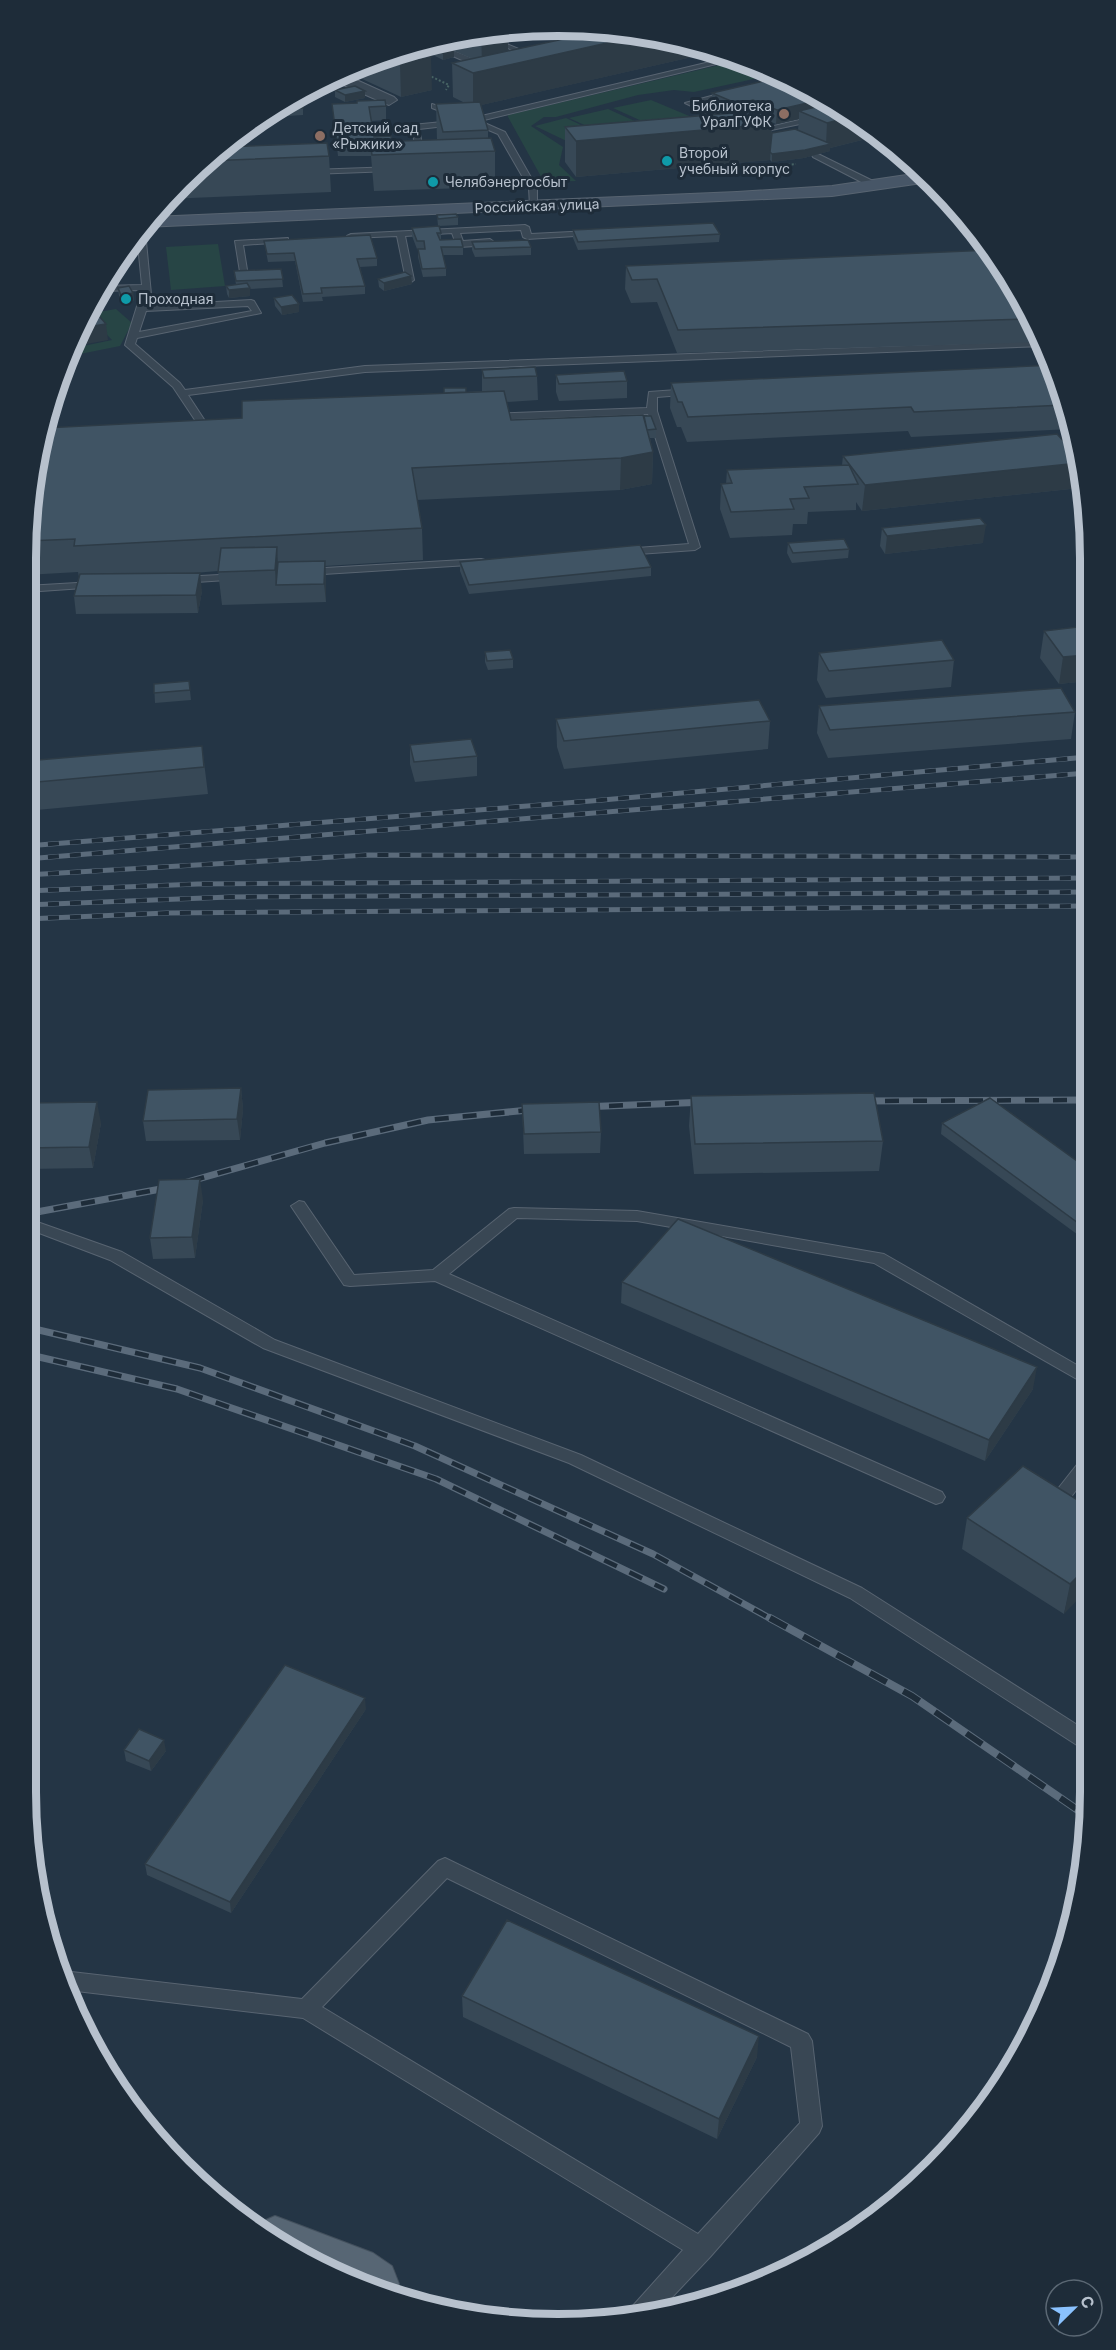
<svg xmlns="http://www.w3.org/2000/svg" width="1116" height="2350" viewBox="0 0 1116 2350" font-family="Inter,sans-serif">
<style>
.green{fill:#274545}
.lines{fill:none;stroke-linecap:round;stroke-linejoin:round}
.service-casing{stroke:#586471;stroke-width:2}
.minor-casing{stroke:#586471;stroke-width:2}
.secondary-casing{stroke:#586471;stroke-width:2}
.primary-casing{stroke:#43505d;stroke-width:2}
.path{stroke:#476364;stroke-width:2;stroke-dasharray:2 2;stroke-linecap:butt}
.service{fill:#394754;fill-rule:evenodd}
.minor{fill:#394754;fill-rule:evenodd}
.secondary{fill:#475667;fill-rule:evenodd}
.primary{fill:#576674;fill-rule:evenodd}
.rail-far2-casing{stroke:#5b6b7b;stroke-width:5}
.rail-far1-casing{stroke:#5b6b7b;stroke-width:7}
.rail-casing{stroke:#5b6b7b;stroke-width:8}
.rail-far2{stroke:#1e2c39;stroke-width:4;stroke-dasharray:11;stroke-linecap:butt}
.rail-far1{stroke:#1e2c39;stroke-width:4.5;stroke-dasharray:14;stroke-linecap:butt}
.rail{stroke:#1e2c39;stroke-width:6;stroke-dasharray:19;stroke-linecap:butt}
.wall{fill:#374856;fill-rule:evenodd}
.shaded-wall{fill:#2d3b46}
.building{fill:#405464;stroke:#2d3b46;stroke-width:1.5}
.education-dot{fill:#8d6e63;stroke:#1e2c39;stroke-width:2}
.culture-dot{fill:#0f9aa8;stroke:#1e2c39;stroke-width:2}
.labels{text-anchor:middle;stroke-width:6;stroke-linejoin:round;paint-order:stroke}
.far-poi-label{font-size:14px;fill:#b7c1cd;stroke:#1e2c39;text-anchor:start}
.far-street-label{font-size:14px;fill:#b7c1cd;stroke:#1e2c39}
.rim{fill:none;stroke:#b7c1cd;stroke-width:8}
</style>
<rect width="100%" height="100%" fill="#243545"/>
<path class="green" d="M741,60L762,66L776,74L694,92L674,90L638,95L556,117H544L531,126L563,147L559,165L576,181L544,182L508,117V115Z
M651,100L694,118L655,127L613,108Z
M608,109L650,128L611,137L569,118Z
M566,118L609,138L577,146L535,126Z
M218,244L225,286L171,290L166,247Z
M116,309L132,323L120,346L65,357L69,349L112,340L87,314Z"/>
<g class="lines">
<defs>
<path id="service" d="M549,26L592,44L593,45L588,46L542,27Z
M460,37V39L437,44L488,65V69H482L426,44Z
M488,38H492L538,57L532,58L488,40Z
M731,57L737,59L480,121L505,132L537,188V208L530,206L529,188L498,134L472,123L419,129L425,160L421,162L417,160L412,125L463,120L432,108V104L473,118Z
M730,91L733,95L696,103L735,120V124H729L685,103Z
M816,116L819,120L752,134L748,132Z
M816,153L879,184L880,186L873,188L813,157L812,155Z
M395,167L396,169L392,171L311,174L307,172L311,170Z
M525,225L529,227L531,234L591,231L595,233L591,235L527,239L523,237L521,230L460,233L463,241L490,239L494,242L490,245L460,247L456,244L452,233L405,236L414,280L410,283L406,280L397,236L351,238L347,236L351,234Z
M143,229L145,231L151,294L147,306L251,300L254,301L261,313L137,338L135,344L180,383L185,390L365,366L1042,341L1045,346L365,372L188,395L209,427L204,430L201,429L173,387L125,345L142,290L100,291L102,286L142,285L137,235ZM248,306L252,311L139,332L146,311Z
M288,238V242H285L243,245L248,276L241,278L235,241Z
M691,389L694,390V394L657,397V411L700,547L695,550L624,555L619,552L624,549L689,544L648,414L491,420L486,417L491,414L647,408L649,392Z
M481,559L485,560V564L307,575L302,572L307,569Z
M238,574L243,577L242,579L181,583L176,580L181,577Z
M94,582L98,583V587L26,592V586Z
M299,1201L304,1202L354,1275L433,1270L509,1209L514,1208L637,1211L884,1254L1089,1372V1386L874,1263L637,1221L517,1218L449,1274L942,1492L945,1497L942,1502L936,1504L435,1281L350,1286L344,1285L291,1206Z
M26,1218L122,1252L275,1340L581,1455L862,1588L1090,1733V1751L1083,1749L850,1598L569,1463L263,1348L110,1260L26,1228Z
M1089,1455V1473L1065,1505L1059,1507L1053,1505L1050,1500L1053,1495L1083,1457Z
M445,1858L808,2034L812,2041L822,2126L819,2133L710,2257L660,2310L628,2320L626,2317L630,2309L683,2250L303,2018L68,1990L59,1972L63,1971L302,1999L438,1861ZM447,1878L791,2047L800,2123L698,2234L322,2007Z"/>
<path id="minor" d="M341,73L394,97L397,100L389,105L384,103L330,79Z"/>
<path id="secondary" d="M920,173L929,182L832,196L144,227L152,217L737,192L832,186Z"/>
<path id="primary" d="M275,2216L373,2253L392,2266L399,2284L396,2292L291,2253L256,2227L257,2224Z"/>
</defs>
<use href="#service" class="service-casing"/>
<use href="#minor" class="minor-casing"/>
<use href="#secondary" class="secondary-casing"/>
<use href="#primary" class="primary-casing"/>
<path class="path" d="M428,75L449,85L446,90
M744,169L796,164"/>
<use href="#service" class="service"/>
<use href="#minor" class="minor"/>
<use href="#secondary" class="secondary"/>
<use href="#primary" class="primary"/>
<defs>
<path id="rail-far2" d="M26,846L591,801L1087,757
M26,859L1087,773
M26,875L367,855L1087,857
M26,891L198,884L1087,878
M26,905L230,897L1087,892
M26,919L167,913L1087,906"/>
<path id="rail-far1" d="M857,1101L1088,1100
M581,1107L707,1102
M26,1214L166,1188L325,1143L428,1120L539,1109
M26,1327L200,1368L415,1446L653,1554L773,1620
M26,1354L177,1389L436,1479L664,1589"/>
<path id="rail" d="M770,1618L912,1696L1088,1817"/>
</defs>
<use href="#rail-far2" class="rail-far2-casing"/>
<use href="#rail-far1" class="rail-far1-casing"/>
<use href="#rail" class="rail-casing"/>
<use href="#rail-far2" class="rail-far2"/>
<use href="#rail-far1" class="rail-far1"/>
<use href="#rail" class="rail"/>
</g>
<path class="wall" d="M560,26L662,36L714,52L481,105L488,130V138L495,151V187L374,191L371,156H338L332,104L386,106V120L371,121L374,137L392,142L437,140L436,104L465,103L453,97L452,63L473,59L438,44V41L454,36L508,30V51L582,35Z
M412,48L432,90L401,97L345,71L355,66Z
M432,48L454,50V57L443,60L433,55Z
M781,77L882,135L830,148V151L804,158L772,162L770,160L576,177L565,162V127L726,113L712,107V93ZM815,103L822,106L815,107ZM799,119L798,130L772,133L769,121L776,124Z
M335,90L365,91V98L345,102L335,97Z
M287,104H303V115L287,116Z
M273,109V116L261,117L262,115Z
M224,147L329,156L331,192L167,199L182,181Z
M437,215L458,217V225L439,226L441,233V240L463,247V255H443L446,268V276L423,277L418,257V249L425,248L417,249L412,236V228L438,226Z
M573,230L720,234L719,242L578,250L573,238Z
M264,241L377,258V266L360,267L365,286V294L322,297L323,301L303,302L295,261L268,262Z
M472,242L531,247V255L475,257L472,250Z
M990,250L1043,342L677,353L657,302L631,303L625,289L626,266Z
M281,269L283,287L250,289V296L229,298L227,294L226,286L236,285L234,271Z
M411,276L412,284L384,291L379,287L378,279Z
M118,288L133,293L134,301L122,303L119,296Z
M274,298L299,312L282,315L275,306Z
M1053,365L1070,429L911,437L908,431L687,442L681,427H677L670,408L671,383Z
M482,370L537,376L538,400L506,402L511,420L644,416L656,429V438H650L653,452L652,484L620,490L417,500L422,528L423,560L325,566L326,579V602L222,605L218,571L194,573L202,591L198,613L76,614L74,596L79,577L78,572L26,575V558L36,454L242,418L466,392L482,391Z
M556,375L627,381V398L559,401L556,392Z
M843,456L1080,488L862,511L856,502V510L808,512L807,524H793L792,535L730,538L720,509L721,484H726L727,470L842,465Z
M882,528L983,543L885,554L880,546Z
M788,543L849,549L848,558L792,563L787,553Z
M460,562L651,567V576L469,594L460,571Z
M1086,626L1087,681L1059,684L1040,658L1044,631Z
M485,652L513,659V668L488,670L485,662Z
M819,653L954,660L951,687L826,698L817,680Z
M189,681L191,700L155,703L154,684Z
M819,706L1075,712L1071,739L828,758L817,733Z
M556,719L770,721L768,749L564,769L557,747Z
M410,745L477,756V776L415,782L410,764Z
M202,746L208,794L26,811V761Z
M241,1088L243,1109L240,1140L146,1141L143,1121Z
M691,1096L883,1141L879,1171L694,1174L689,1126Z
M26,1103L101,1123L93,1168L26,1169Z
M522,1104L601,1132L600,1153L524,1154Z
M942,1123L1088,1169L1089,1243L941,1134Z
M203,1200L195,1258L153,1259L150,1238Z
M622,1282L1033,1389L985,1461L621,1303Z
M1089,1507L1064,1614L962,1549L967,1518Z
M366,1709L231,1913L147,1875L145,1864Z
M124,1750L166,1751L151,1771L126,1761Z
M462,1996L757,2057L717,2139L463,2017Z"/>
<path class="shaded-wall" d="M592,29L622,32L591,39Z
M508,30V56L482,62L481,33Z
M647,34L662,36L714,52L473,107V73Z
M454,50V57L443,60V53Z
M431,57L432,90L401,97L400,64Z
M801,89L810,94V101L792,91Z
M365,91V98L345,102V95Z
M753,100V114L737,118L738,104Z
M816,101L815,115L799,111V119L776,124L777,110Z
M850,117L882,135L830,148V151L804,158L772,162V154L826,145L827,123Z
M772,124L770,160L576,177V141Z
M411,276L412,284L384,291V283Z
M250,288V296L229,298V290Z
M133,293L134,301L122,303L121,295Z
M299,304V312L282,315L281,307Z
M106,324L108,340L70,347L80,328Z
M653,452L652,484L620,490L621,458Z
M1079,463L1082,473L1080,488L862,511L865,485Z
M986,525L983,543L885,554L887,536Z
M277,547L279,580L276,585L275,570Z
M325,561L326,579V602L324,584Z
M200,573L202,591L198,613L196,595Z
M1086,655L1087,681L1059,684L1063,657Z
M241,1088L243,1109L240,1140L237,1119Z
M97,1102L101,1123L93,1168L89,1147Z
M200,1179L203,1200L195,1258L192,1237Z
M1037,1367L1033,1389L985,1461L989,1440Z
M1090,1564V1587L1064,1614L1070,1584Z
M365,1698L366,1709L231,1913L230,1902Z
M164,1740L166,1751L151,1771L149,1761Z
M759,2036L757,2057L717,2139L719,2119Z"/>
<path class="building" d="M605,30L647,34L473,73L452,63Z
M443,46L454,50L443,53L432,48Z
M412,48L431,57L400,64L385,57Z
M781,77L801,89L792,91L816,101L777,110L753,100L738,104L712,93Z
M355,86L365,91L345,95L335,90Z
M385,100L386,106L369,107L374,137L391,136L392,142H337L332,104L357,103V101Z
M480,102L488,130L443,132L436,104Z
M287,104H303V108H287Z
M828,104L850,117L827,123L799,111Z
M758,111L772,124L576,141L565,127Z
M795,129L831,144L805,150L772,154L770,152L772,133Z
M491,138L495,151L372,155L370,142Z
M327,143L329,156L207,161L224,147Z
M456,214L458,217L438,219L437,215Z
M713,223L720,234L578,242L573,230Z
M439,226L441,233H437L440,240L461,239L463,247H441L446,268L422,269L418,249H425L424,241H417L412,228Z
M370,235L377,258L357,259L365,286L321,288L322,293L303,294L294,253L267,254L264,241Z
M528,240L531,247L475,249L472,242Z
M990,250L1029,319L678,330L657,279L632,280L626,266Z
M281,269L283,279L236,281L234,271Z
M405,272L411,276L384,283L378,279Z
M247,283L250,288L229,290L226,286Z
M129,286L133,293L121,295L118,288Z
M292,295L299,304L281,307L274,298Z
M91,308H92L106,324L80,328Z
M1053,365L1064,405L914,412L911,407L688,417L682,402H678L671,383Z
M535,367L537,376L484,378L482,370Z
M624,371L627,381L559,384L556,375Z
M444,388H466V392L444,393Z
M504,391L511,420L643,415L653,452L621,458L412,468L422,528L74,546L75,539L27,541L36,454L44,428L242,418V401Z
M644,416H651L656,429L647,430Z
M1057,434L1077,456L1079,463L865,485L843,456Z
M849,465L858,484L804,487L809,498L790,499L794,509L731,512L721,484L732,483L727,470Z
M980,518L986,525L887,536L882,528Z
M844,539L849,549L793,553L788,543Z
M640,545L651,567L469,585L460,562Z
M277,547L275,570L218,572L221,548Z
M325,561L324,584L276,585L278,562Z
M200,573L196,595L74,596L80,574Z
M1086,626V655L1063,657L1044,631Z
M942,640L954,660L829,671L819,653Z
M510,650L513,659L487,661L485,652Z
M189,681L190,690L154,693V684Z
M1061,688L1075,712L830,730L819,706Z
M759,700L770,721L564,741L556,719Z
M471,739L477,756L414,762L410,745Z
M202,746L204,767L26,783V761Z
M241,1088L237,1119L143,1121L148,1090Z
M874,1093L883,1141L695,1144L691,1096Z
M990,1098L1088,1169L1089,1231L942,1123Z
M97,1102L89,1147L26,1148V1103Z
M599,1102L601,1132L524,1134L522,1104Z
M200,1179L192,1237L150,1238L159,1180Z
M678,1219L1037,1367L989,1440L622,1282Z
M1023,1466L1089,1507L1090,1564L1070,1584L967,1518Z
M285,1665L365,1698L230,1902L145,1864Z
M139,1729L164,1740L149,1761L124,1750Z
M507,1920L759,2036L719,2119L462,1996Z"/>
<g class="education-dot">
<circle cx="784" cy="114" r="6"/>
<circle cx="320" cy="136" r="6"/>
</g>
<g class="culture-dot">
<circle cx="667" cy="161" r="6"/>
<circle cx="433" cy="182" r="6"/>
<circle cx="126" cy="299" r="6"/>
</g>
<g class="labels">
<g class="far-poi-label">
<text x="772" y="111" text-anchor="end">Библиотека<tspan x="772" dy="16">УралГУФК</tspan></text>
<text x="332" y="133">Детский сад<tspan x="332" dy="16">«Рыжики»</tspan></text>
<text x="679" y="158">Второй<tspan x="679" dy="16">учебный корпус</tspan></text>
<text x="445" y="187">Челябэнергосбыт</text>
<text x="138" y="304">Проходная</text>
</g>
<g class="far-street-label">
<text transform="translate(537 206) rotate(-2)" y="5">Российская улица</text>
</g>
</g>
<path d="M0 0H1116V2350H0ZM558 36H558A522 522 0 0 1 1080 558V1792A522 522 0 0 1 558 2314H558A522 522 0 0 1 36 1792V558A522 522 0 0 1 558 36Z" fill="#1e2c39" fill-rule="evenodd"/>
<path class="rim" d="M558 36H558A522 522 0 0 1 1080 558V1792A522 522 0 0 1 558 2314H558A522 522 0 0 1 36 1792V558A522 522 0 0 1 558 36Z"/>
<g transform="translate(1074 2308) rotate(66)"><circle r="28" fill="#1e2c39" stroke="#5b6874" stroke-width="1.5"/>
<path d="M0-4.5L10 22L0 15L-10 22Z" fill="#8ac2ff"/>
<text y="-9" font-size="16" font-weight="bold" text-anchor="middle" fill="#b7c1cd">С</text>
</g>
</svg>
